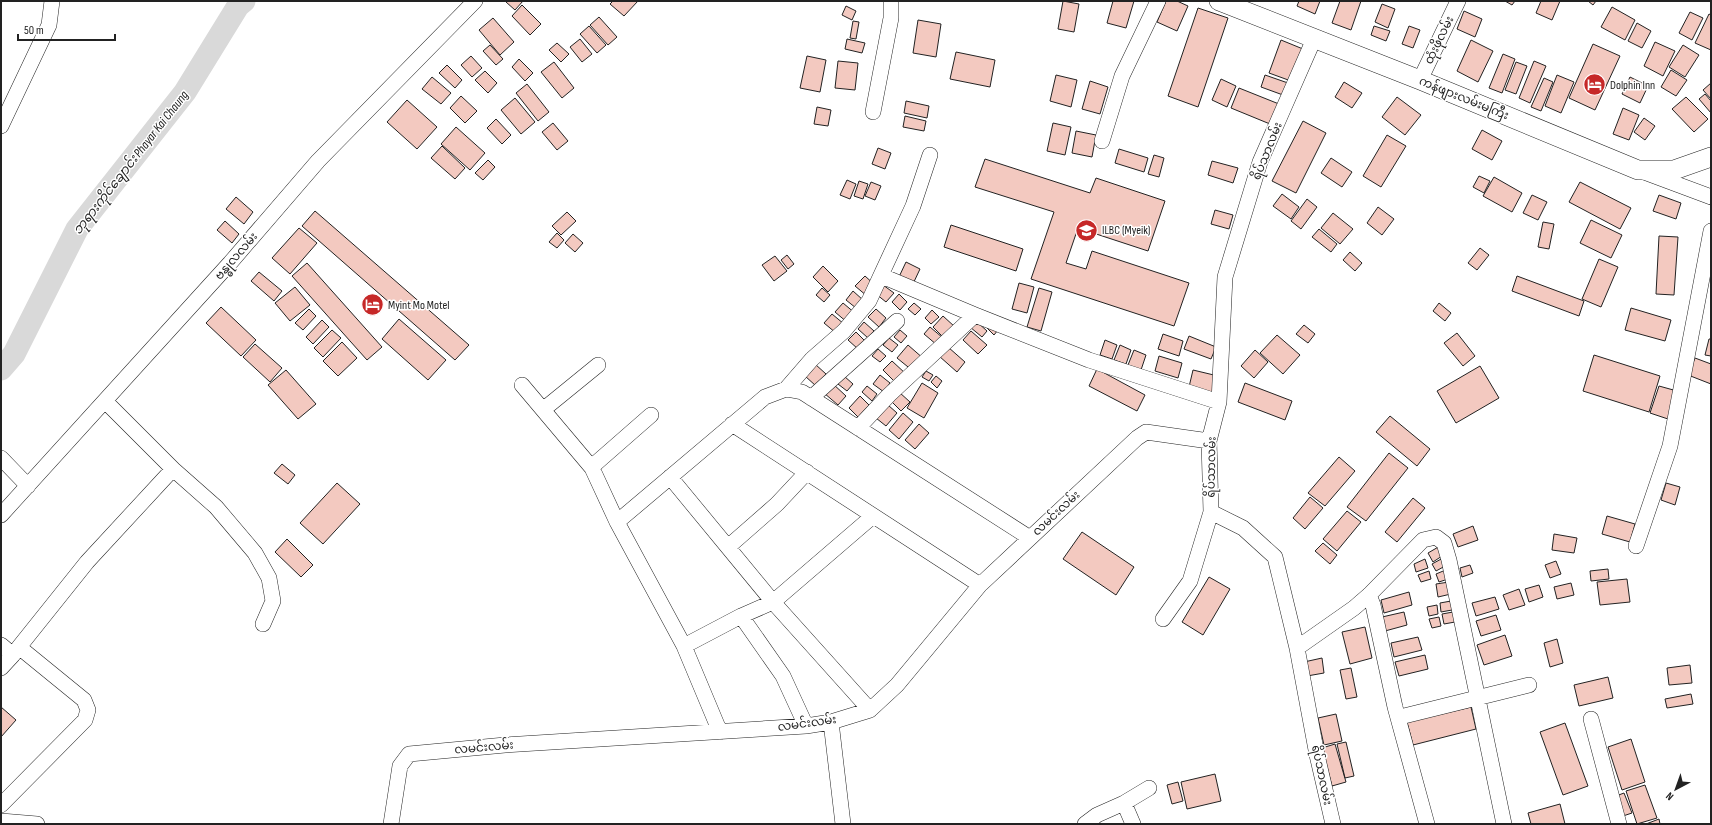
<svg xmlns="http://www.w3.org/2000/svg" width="1712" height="825" viewBox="0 0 1712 825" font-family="'Sofia Sans Condensed','Noto Sans Myanmar',sans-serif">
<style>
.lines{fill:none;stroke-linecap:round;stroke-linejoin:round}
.river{stroke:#d9d9d9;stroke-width:23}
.building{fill:#f3c9c0;stroke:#222}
.minor-casing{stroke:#222;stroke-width:16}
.major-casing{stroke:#222;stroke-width:20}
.minor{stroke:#fff;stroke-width:15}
.major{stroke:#fff;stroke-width:19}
.labels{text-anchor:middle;stroke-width:3;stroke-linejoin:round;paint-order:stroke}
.street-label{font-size:12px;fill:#222;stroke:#fff}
.poi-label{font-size:12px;fill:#222;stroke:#fff;text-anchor:start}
.water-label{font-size:13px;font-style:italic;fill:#222;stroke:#fff}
</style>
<rect width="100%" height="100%" fill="#fff"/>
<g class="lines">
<path class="river" d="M1,369L14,354L77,229L185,92L238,6L244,1"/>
</g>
<path class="building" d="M507,1H523L515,10L506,2Z
M613,1H638L624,16L610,4Z
M1063,1L1079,4L1074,32L1058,29Z
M1113,1H1134L1126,28L1107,23Z
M1166,1H1177L1188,6L1177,31L1157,22Z
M1299,1H1320L1315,14L1297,6Z
M1340,1H1361L1351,30L1332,23Z
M1505,1H1515L1512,5Z
M1541,1H1560L1552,20L1536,13Z
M1588,1H1596L1593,5Z
M1382,4L1395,9L1388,28L1375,22Z
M522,5L541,24L530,35L512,16Z
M846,6L856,11L852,20L842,15Z
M1612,7L1635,20L1625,40L1601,27Z
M1198,8L1228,18L1198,107L1168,96Z
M1464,11L1482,19L1475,37L1457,29Z
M1690,12L1703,18L1692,40L1679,33Z
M1709,14L1711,15V50L1695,43Z
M599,17L617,37L608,45L590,25Z
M493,18L514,42L500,55L479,30Z
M918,20L941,24L936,57L913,53Z
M853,21L859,22L856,39L850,38Z
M1637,23L1651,31L1642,48L1628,41Z
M589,26L606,45L597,53L580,34Z
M1374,26L1390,31L1386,41L1371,35Z
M1409,26L1420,30L1413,48L1402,44Z
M580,39L592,54L582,62L570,47Z
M847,39L865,43L862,53L845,49Z
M1281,40L1303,49L1291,81L1269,73Z
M1471,40L1493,51L1478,82L1457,71Z
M1655,42L1675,51L1663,76L1644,66Z
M557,43L569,54L561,62L549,50Z
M1593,44L1620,56L1595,110L1569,98Z
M490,45L503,59L496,65L483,51Z
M1683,45L1699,55L1685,77L1669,67Z
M956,52L995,60L990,87L950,79Z
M1503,54L1515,59L1502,93L1489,88Z
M471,56L482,68L472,77L461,65Z
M807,56L826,60L820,92L800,88Z
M519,59L533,73L525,81L512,67Z
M838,61L858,63L855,90L835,88Z
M1534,61L1546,66L1530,103L1519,98Z
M554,62L574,88L562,98L541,72Z
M1516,62L1527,66L1516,94L1505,90Z
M447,65L462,80L455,88L439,73Z
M1671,70L1687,80L1676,96L1661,87Z
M485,71L497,83L488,93L475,80Z
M1056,75L1077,80L1071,107L1050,101Z
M1265,75L1288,83L1283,95L1261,87Z
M1557,75L1574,82L1561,113L1545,106Z
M432,77L451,93L441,104L422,89Z
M1630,77L1648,86L1640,103L1622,94Z
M1544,78L1553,82L1541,111L1531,107Z
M1221,79L1236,86L1227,107L1212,100Z
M1090,81L1108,87L1100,114L1082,109Z
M1344,82L1362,93L1352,108L1335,97Z
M1711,83V99L1703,90Z
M527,84L549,112L538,121L516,93Z
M1239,88L1279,104L1270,124L1231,108Z
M1705,94L1711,101V113L1699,99Z
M461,96L477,111L465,123L450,108Z
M1397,97L1421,115L1405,135L1382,117Z
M1686,97L1708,119L1694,132L1672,109Z
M515,98L535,122L521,134L501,110Z
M407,100L437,127L417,149L387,122Z
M906,101L929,106L927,118L904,113Z
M817,107L831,110L828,126L814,124Z
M1623,108L1639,115L1629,140L1613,134Z
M905,116L926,121L924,131L903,127Z
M1644,118L1655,126L1645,140L1634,132Z
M496,119L511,135L502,144L487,128Z
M1303,121L1326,133L1296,193L1272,181Z
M553,123L568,141L557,150L542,132Z
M1053,123L1071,127L1065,155L1047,151Z
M456,127L485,153L470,170L441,144Z
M1482,130L1502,141L1492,160L1472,149Z
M1076,131L1096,135L1092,157L1072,153Z
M1387,135L1406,146L1381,187L1363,176Z
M442,146L465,168L455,179L431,158Z
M878,148L891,153L885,169L872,164Z
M1119,149L1148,158L1144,172L1115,163Z
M1154,155L1164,158L1159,177L1148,174Z
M1331,158L1352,172L1342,187L1321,173Z
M985,159L1090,193L1096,178L1165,201L1148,251L1078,228L1066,263L1086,269L1092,251L1189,283L1174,326L1031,279L1054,212L975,187Z
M488,160L495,167L483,180L475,173Z
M1212,161L1238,168L1233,183L1208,175Z
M1479,176L1490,181L1484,193L1473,187Z
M1494,177L1522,193L1512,212L1483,196Z
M847,180L856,184L850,199L840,195Z
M859,181L868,184L863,199L854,196Z
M871,182L881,186L875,200L865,196Z
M1580,182L1631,208L1620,229L1569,202Z
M1282,194L1299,207L1291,219L1273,206Z
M1532,195L1547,202L1538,220L1523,213Z
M1659,195L1681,203L1676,219L1653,211Z
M236,197L253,212L244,224L226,209Z
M1307,199L1317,207L1301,229L1291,221Z
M1378,207L1394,219L1382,235L1367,223Z
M1215,210L1233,215L1229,229L1211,224Z
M315,211L469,345L455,360L302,226Z
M567,212L576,221L561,235L552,226Z
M1333,213L1353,229L1340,244L1321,228Z
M1591,220L1622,235L1611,258L1580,243Z
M225,221L239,234L232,243L217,230Z
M1543,222L1554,224L1549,249L1538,247Z
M951,225L1023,249L1016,271L944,247Z
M299,228L317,243L290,274L272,258Z
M1319,229L1337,244L1331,252L1312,237Z
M557,233L564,240L557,248L549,242Z
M573,234L583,243L575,252L565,243Z
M1659,236L1678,237L1674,295L1656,294Z
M1480,248L1489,255L1477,270L1468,263Z
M1350,252L1362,263L1355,271L1343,260Z
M787,255L794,264L788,269L781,260Z
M775,256L787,271L774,281L762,265Z
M1599,259L1618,267L1601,307L1582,299Z
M906,262L920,269L912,286L898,279Z
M307,263L382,347L367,360L292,276Z
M823,266L838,281L828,292L813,277Z
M259,272L282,291L274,301L251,281Z
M865,276L876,286L867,296L855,286Z
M1517,276L1584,301L1579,316L1512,291Z
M1019,283L1034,287L1027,313L1012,309Z
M883,285L894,293L886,302L876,294Z
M295,287L310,305L290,321L275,303Z
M822,288L830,295L824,302L816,295Z
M1039,288L1052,292L1041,331L1027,327Z
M853,291L863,300L856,308L846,300Z
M899,294L907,302L900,310L892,302Z
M843,303L856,314L848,323L835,312Z
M914,303L921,309L915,315L908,309Z
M1439,303L1451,313L1445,321L1433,311Z
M221,307L256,340L241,356L206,323Z
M1631,308L1671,320L1665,341L1625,330Z
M309,309L316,316L303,330L295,323Z
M876,309L886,318L879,327L868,317Z
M932,310L939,317L931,324L925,318Z
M832,314L844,324L836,333L824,323Z
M943,316L955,327L945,339L933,327Z
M399,319L446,360L428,380L382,339Z
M322,320L329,327L313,344L306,337Z
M976,321L987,331L982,337L970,327Z
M864,322L874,331L868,338L858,329Z
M1304,325L1315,334L1308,343L1296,334Z
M930,327L943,338L937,345L924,334Z
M986,327L998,330L994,335Z
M332,330L341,338L323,357L314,348Z
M900,330L907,336L901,343L894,337Z
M971,331L987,345L978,354L963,340Z
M856,332L865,341L858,349L848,340Z
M1457,333L1475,356L1463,366L1444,343Z
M1163,334L1183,341L1179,356L1158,349Z
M1277,335L1300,355L1283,374L1260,353Z
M1189,336L1216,347L1211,359L1184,349Z
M889,338L898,345L892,352L883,345Z
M1709,339H1711V356L1705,355Z
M1105,340L1117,345L1112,359L1100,355Z
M342,342L357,358L338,376L323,361Z
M255,344L282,368L270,382L243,357Z
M908,345L924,359L913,371L897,358Z
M1120,345L1131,350L1126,364L1114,360Z
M948,347L965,362L957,372L939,356Z
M878,349L886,356L880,362L872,356Z
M1134,350L1146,355L1141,370L1128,365Z
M1255,350L1268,362L1254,378L1241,366Z
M1594,355L1660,376L1649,412L1583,391Z
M1159,356L1182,363L1178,378L1155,371Z
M1695,358L1711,364V384L1688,375Z
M892,361L906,374L897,384L883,370Z
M815,364L826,374L816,386L805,376Z
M1480,366L1499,398L1456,423L1437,391Z
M1097,369L1145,395L1137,411L1089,386Z
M286,370L316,404L298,419L268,385Z
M1193,370L1218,376L1214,393L1189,387Z
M926,371L933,375L929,381L922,377Z
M880,375L890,383L884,392L873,384Z
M844,376L853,384L847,391L838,384Z
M936,376L942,381L937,388L931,382Z
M832,383L846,396L838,405L824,393Z
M922,383L938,393L924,418L907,408Z
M1245,383L1292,401L1285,420L1238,402Z
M867,386L877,394L872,401L862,392Z
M1659,386L1677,391L1668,419L1650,413Z
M899,392L910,402L901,411L890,400Z
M860,396L869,405L858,417L849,408Z
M888,405L897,413L886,426L876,418Z
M903,413L913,422L899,439L889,430Z
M1390,416L1430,449L1417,466L1376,432Z
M919,424L929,433L915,449L905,440Z
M1389,453L1408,468L1366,521L1347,507Z
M1339,457L1355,471L1325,506L1308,493Z
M282,464L295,475L288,484L274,473Z
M337,483L360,504L323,544L300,523Z
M1666,483L1680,487L1675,505L1661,500Z
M1310,497L1323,508L1305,529L1293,518Z
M1413,498L1425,508L1397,542L1385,532Z
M1347,511L1361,522L1337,551L1323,539Z
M1607,516L1635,524L1630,542L1602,534Z
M1473,526L1478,540L1458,547L1453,534Z
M1082,532L1134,567L1116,595L1063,559Z
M1554,534L1577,538L1574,553L1552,550Z
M287,539L313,565L301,577L275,552Z
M1323,543L1337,555L1330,564L1315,551Z
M1440,546L1445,554L1433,562L1428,553Z
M1443,558L1447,565L1436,571L1432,564Z
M1425,559L1428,568L1416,572L1414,564Z
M1556,561L1561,574L1550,578L1545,565Z
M1470,565L1473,573L1462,577L1460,568Z
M1448,569L1451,578L1439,582L1436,574Z
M1608,569L1609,579L1591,581L1590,571Z
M1429,571L1431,579L1421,582L1418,575Z
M1209,577L1230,589L1203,635L1182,622Z
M1627,579L1630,602L1600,605L1597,582Z
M1449,582L1451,594L1438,597L1436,584Z
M1571,583L1574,595L1557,599L1554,587Z
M1539,585L1543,597L1529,602L1525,589Z
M1519,589L1525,605L1509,610L1503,595Z
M1409,592L1412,605L1384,613L1381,600Z
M1495,597L1499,609L1476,616L1472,603Z
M1451,601L1452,610L1441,612L1440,603Z
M1437,605L1438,614L1429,616L1427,607Z
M1404,612L1407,625L1385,631L1382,617Z
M1453,612L1455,622L1444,624L1442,614Z
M1496,615L1501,630L1481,636L1476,621Z
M1439,617L1441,626L1432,628L1429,619Z
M1365,627L1372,658L1350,664L1342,632Z
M1505,635L1512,656L1484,665L1477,645Z
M1418,637L1422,650L1394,657L1391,643Z
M1557,639L1563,663L1550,667L1544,643Z
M1425,655L1428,669L1399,676L1395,662Z
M1322,658L1324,673L1307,676L1304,662Z
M1690,665L1692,683L1669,685L1667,668Z
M1351,668L1357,697L1346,699L1340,670Z
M1608,677L1613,698L1579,706L1574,685Z
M1691,694L1693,704L1667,708L1665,699Z
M1,707L16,720L1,737Z
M1471,707L1476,729L1413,745L1407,722Z
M1336,714L1342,741L1324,745L1318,718Z
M1565,723L1588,786L1563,795L1540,732Z
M1631,739L1645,782L1622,790L1608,747Z
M1346,742L1354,776L1345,778L1337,744Z
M1335,744L1346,782L1332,786L1322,748Z
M1215,774L1221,801L1187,809L1181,782Z
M1178,782L1183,801L1172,804L1167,785Z
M1645,785L1657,818L1637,824L1626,791Z
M1624,793L1632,813L1623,816L1616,796Z
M1560,804L1565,824H1531L1528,813Z
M1659,819L1660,824H1646Z"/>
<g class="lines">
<defs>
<path id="minor" d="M1314,39L1260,162L1225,277L1219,402L1209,441L1211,512L1243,528L1275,557L1297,648L1317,755L1333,824
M1420,80L1458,1
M873,112L891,18V1
M1,126L49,25L52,1
M1102,141L1122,76L1158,1
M1644,172L1711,197
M882,276L975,315L1089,360L1219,402
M522,385L592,468L617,522L684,646L720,732
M786,389L812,359L844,331L869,301L913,206L930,155
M811,398L897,321
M105,401L173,469L216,507L255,553L269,578L273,601L263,624
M544,409L598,365
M732,424L980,585
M858,428L889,395L975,315
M1,458L28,486
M592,468L595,464L651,415
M670,477L773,602L741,616L684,646
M1,515L230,263L318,161L475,1
M617,522L765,397L786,389L802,392L1030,538
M1636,546L1670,446L1711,231
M728,547L777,504L807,472
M1369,595L1373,605L1395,707L1427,824
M741,616L783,676L806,726
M1163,619L1190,581L1211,512
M1,645L13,655L1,668
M19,647L87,562L173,469
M1297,648L1354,608L1369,595L1423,540L1436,537L1444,543L1449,560L1504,824
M870,710L773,602L873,516
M1398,715L1404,716L1529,685
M1591,719L1619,824
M831,722L843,824
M1124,803L1133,824
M1,805L85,720L88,710L84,700L19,647L13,655
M1,821L37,824
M391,824L400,766L409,754L505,745L806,726L831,722L870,710L897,685L980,585L1137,438L1146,432L1209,441
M1085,824L1097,815L1124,803L1149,788"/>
<path id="major" d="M1219,1L1420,80L1638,170H1674L1711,157"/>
</defs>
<use href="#minor" class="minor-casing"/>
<use href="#major" class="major-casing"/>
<use href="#minor" class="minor"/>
<use href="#major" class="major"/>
</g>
<defs>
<symbol id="hotel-disc" viewBox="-11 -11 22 22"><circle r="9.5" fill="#c62828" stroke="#fff"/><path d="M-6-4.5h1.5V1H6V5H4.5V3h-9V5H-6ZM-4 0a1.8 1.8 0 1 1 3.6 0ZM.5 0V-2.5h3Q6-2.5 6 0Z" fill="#fff"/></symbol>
<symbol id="school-disc" viewBox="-11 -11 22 22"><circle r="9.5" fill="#c62828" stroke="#fff"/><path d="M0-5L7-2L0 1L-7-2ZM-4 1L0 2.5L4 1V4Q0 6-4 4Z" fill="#fff"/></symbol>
</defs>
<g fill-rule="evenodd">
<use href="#hotel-disc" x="1582" y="72" width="25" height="25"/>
<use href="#school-disc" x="1074" y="218" width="25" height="25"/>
<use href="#hotel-disc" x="360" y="292" width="25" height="25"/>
</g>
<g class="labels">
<g class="street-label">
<text transform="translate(1439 40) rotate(-64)" y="4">ထုံးဖိုလမ်း</text>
<text transform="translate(1464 98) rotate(22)" y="4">ကန်ဖျားလမ်းမကြီး</text>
<text transform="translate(1267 151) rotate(-68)" y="4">ရိပ်သာလမ်း</text>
<text transform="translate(236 256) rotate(-49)" y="4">ဗန္ဓုလလမ်း</text>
<text transform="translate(1211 467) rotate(-89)" y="4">ရိပ်သာလမ်း</text>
<text transform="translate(1056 513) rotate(-43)" y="4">လမင်းလမ်း</text>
<text transform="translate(807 723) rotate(-8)" y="4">လမင်းလမ်း</text>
<text transform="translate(484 747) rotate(-5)" y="4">လမင်းလမ်း</text>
<text transform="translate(1322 775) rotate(78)" y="4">ရိပ်သာလမ်း</text>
</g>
<g class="poi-label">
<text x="1610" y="89">Dolphin Inn</text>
<text x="1102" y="234">ILBC (Myeik)</text>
<text x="388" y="309">Myint Mo Motel</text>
</g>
<g class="water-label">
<text transform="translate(130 162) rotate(-52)" y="5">ဘုရားကိုင်ချောင်း Phayar Kai Chaung</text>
</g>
</g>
<rect width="1712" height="825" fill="none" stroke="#222222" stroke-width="4"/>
<g transform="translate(1676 789) rotate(221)" stroke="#ffffff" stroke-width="3" paint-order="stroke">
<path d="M0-3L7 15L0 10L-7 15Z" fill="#222222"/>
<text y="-6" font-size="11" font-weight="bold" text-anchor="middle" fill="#222222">N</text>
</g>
<path d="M18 34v6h97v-6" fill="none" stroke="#222222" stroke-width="2"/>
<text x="24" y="34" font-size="12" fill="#222222" stroke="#ffffff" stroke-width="3" paint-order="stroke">50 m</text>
</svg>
